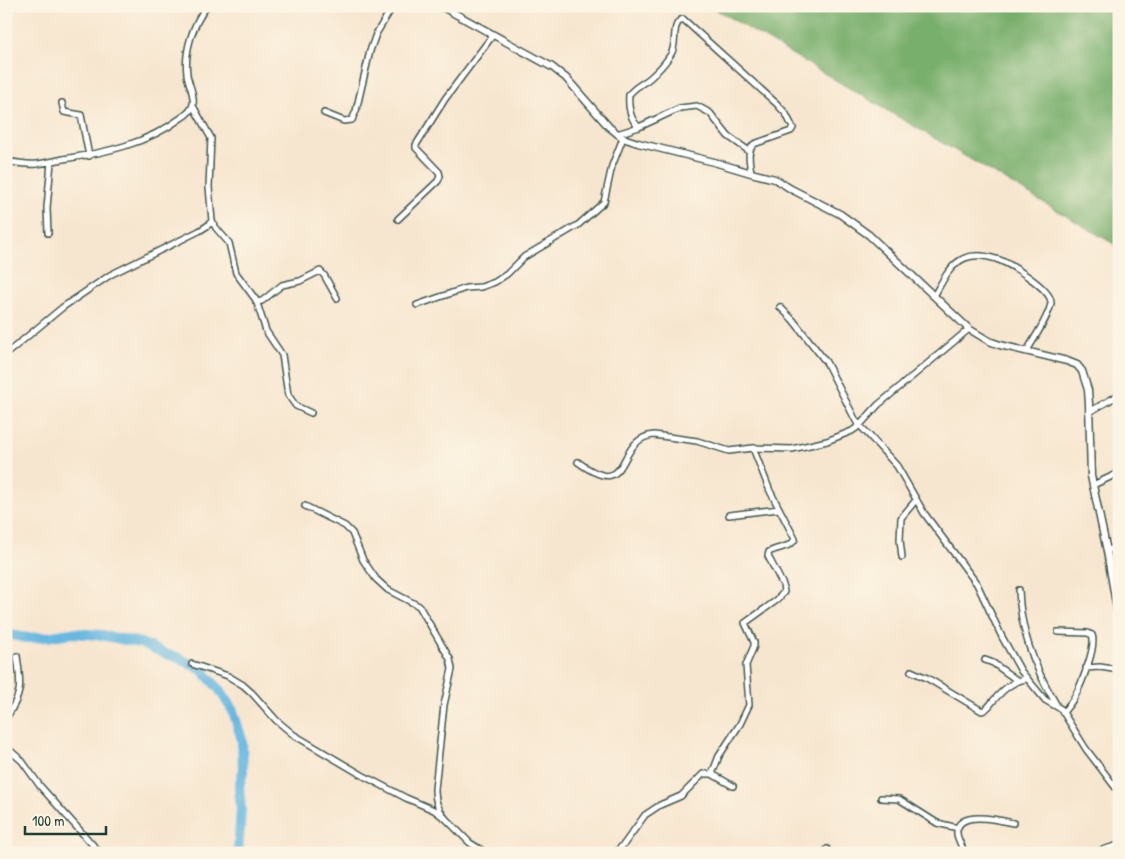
<svg xmlns="http://www.w3.org/2000/svg" width="1125" height="859" viewBox="0 0 1125 859" font-family="'Patrick Hand',sans-serif">
<style>
.forest{fill:#78af6c;stroke:#4c7650}
.lines{fill:none;stroke-linecap:round;stroke-linejoin:round}
.river{stroke:#65b7e1;stroke-width:10}
.minor-casing{stroke:#3f564b;stroke-width:8}
.tertiary-casing{stroke:#3f564b;stroke-width:9}
.minor{stroke:#fff;stroke-width:5}
.tertiary{stroke:#fff;stroke-width:6}
</style>
<rect width="100%" height="100%" fill="#fcf5e5"/>
<filter id="ink" filterUnits="userSpaceOnUse"><feTurbulence type="fractalNoise" baseFrequency=".02" numOctaves="2"/><feDisplacementMap in="SourceGraphic" scale="10" xChannelSelector="R" yChannelSelector="G"/><feConvolveMatrix kernelMatrix="1 2 1 2 8 2 1 2 1" color-interpolation-filters="sRGB"/></filter>
<filter id="wash" filterUnits="userSpaceOnUse"><feTurbulence type="fractalNoise" baseFrequency=".0096" numOctaves="4" result="noise"/><feDisplacementMap in="SourceGraphic" scale="20" xChannelSelector="R" yChannelSelector="G"/><feGaussianBlur stdDeviation="1.12" result="paint"/><feColorMatrix in="noise" values="0 0 0 0 0 0 0 0 0 0 0 0 0 0 0 0 0 1.4 0 .05"/><feComposite in="paint" operator="in"/></filter>
<g filter="url(#wash)">
<rect width="100%" height="100%" fill="#f7e6cf"/>
<path class="forest" d="M710,6H1119V247Z"/>
<g class="lines">
<path class="river" d="M6,634L26,638L47,637L71,633L101,635L141,643L166,654L177,657L202,670L219,689L233,711L242,740L243,772L239,786L241,810L238,853"/>
</g>
</g>
<g filter="url(#ink)">
<g class="lines">
<defs>
<path id="minor" d="M62,103L64,112L81,115L89,156
M193,106L211,138L209,187L212,221L216,228L229,243L236,273L256,300L266,331L282,355L288,395L296,406L311,413
M324,113L344,121L352,120L356,111L370,51L376,34L393,6
M639,127C630,120 628,106 629,95C634,87 643,84 650,78C658,71 666,62 671,54C678,43 670,24 683,19L777,104L786,114L793,128L791,131L754,144C746,152 750,162 751,173
M617,134L639,127L680,108L697,106L710,113L728,136L749,151
M6,161C16,163 26,165 37,164C46,163 54,161 63,159C104,153 147,144 181,118C186,115 192,110 193,104C195,95 188,83 187,74C184,51 193,24 207,6
M398,219L438,181L440,176L439,172L416,148V145L445,99L493,35
M48,233L47,208L51,162
M934,296C942,282 950,264 965,258C975,254 987,256 996,259C1008,262 1052,289 1051,303C1049,317 1034,338 1027,351
M256,302L262,301L282,285L300,281L320,271L324,275L337,298
M417,305L466,288L481,287L495,282L507,274L524,257L578,225L604,202L612,166L623,138
M780,307L793,320L826,362L856,421L897,466L924,513L977,584L1002,637L1021,671L1045,700L1061,709L1086,749L1119,792
M6,354L63,307L110,275L199,231L207,226L212,221
M1089,412L1119,395
M578,462C634,503 613,439 654,435L697,441L729,451L753,448L792,449L827,441L852,431L859,426L878,405L969,329
M1093,485L1119,473
M305,506L345,526L352,533L363,560L376,579L388,590L419,606L450,659L452,669L444,705L435,789C435,802 438,809 446,819
M729,515L779,509
M1107,551L1119,545
M902,557L900,540L901,518L916,500
M1019,590C1020,631 1035,669 1056,704
M1058,632L1088,633L1092,635C1097,646 1081,685 1075,696C1072,702 1067,707 1063,713
M985,660L993,663L1018,681
M192,664L228,676L243,685L252,693L276,720L294,735L362,775L406,798L434,810L446,819L470,843L486,853
M1086,668L1100,667L1119,670
M911,671L927,678L982,711C988,709 989,706 993,701C1003,690 1012,681 1026,679
M6,718C23,693 21,685 17,656
M6,747L22,761L40,786L100,853
M712,774L719,756L740,724L749,705L746,665L754,646V642L745,623L777,600L784,592L783,585L768,556L769,552C777,547 791,548 795,539L770,491L753,448
M881,798L899,799L937,823L958,828
M827,849L829,853
M615,853L624,844L645,815L660,805L681,796L703,774H712L733,786
M965,853C962,847 958,840 957,834C955,809 1000,820 1013,823
M1092,853L1119,845"/>
<path id="tertiary" d="M441,6L552,67L566,78L609,127L623,138L638,143L714,162L751,173L775,179L791,189L840,214L869,235L969,329L989,341L1000,345L1067,361L1077,365L1082,371L1088,390L1089,404L1091,476L1107,551L1119,621"/>
</defs>
<use href="#minor" class="minor-casing"/>
<use href="#tertiary" class="tertiary-casing"/>
<use href="#minor" class="minor"/>
<use href="#tertiary" class="tertiary"/>
</g>
</g>
<rect width="1125" height="859" fill="none" stroke="#fcf5e5" stroke-width="25"/>
<path d="M25 826v8h81v-8" fill="none" stroke="#1f3d34" stroke-width="2.5"/>
<text x="32" y="826" font-size="15" fill="#1f3d34" stroke="#fcf5e5" stroke-width="4" paint-order="stroke">100 m</text>
</svg>
